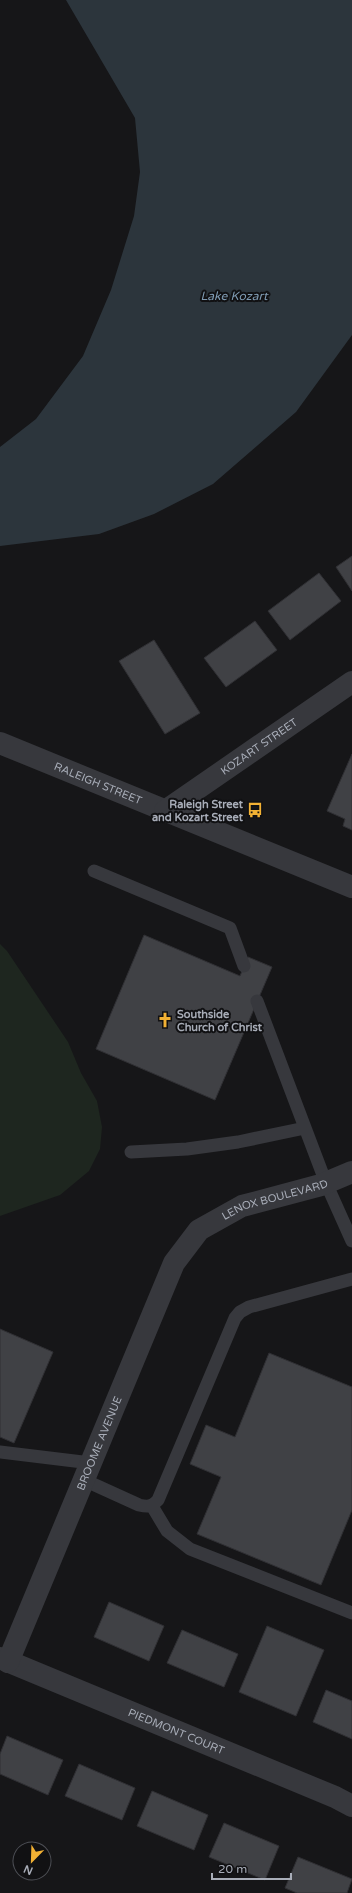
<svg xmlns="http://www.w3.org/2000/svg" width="352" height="1893" viewBox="0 0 352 1893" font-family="'Varela Round',sans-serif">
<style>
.green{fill:#1e261f}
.water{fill:#2c353c}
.building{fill:#404145;stroke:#303034}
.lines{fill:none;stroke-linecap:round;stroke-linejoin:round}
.service{stroke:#37383d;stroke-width:13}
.minor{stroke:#37383d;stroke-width:22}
.tertiary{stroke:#37383d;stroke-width:22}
.labels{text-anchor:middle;stroke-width:4;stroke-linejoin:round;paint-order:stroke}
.street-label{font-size:11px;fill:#a8adb8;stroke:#111113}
.poi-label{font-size:11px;font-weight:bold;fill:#a8adb8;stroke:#111113;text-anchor:end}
.water-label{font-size:12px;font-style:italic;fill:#7f9bb3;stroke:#111113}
</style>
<rect width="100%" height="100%" fill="#161618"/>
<path class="green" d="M0,944L7,951L68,1042L81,1073L97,1101L102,1127L100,1149L89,1171L60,1195L0,1216Z"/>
<path class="water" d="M66,0H352V335L296,412L213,484L154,514L99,534L0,546V447L36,419L83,356L111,290L134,216L140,172L135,118Z"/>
<path class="building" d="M352,556V591L336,567Z
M319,573L341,601L290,640L268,611Z
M255,621L277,650L226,687L204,658Z
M154,640L200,713L165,734L119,661Z
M352,754V830L343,826L345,819L327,811Z
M144,935L240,976L248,957L272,967L215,1100L96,1049Z
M0,1329L53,1352L14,1443L0,1437Z
M269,1353L352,1387V1510L321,1585L197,1534L221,1477L190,1464L206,1425L235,1437Z
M109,1602L164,1626L149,1661L94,1637Z
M267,1626L324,1650L296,1716L239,1692Z
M182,1630L238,1654L224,1687L167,1663Z
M326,1690L352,1701V1739L313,1722Z
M7,1736L63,1760L48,1795L0,1774V1754Z
M79,1764L135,1788L122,1820L65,1796Z
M152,1791L208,1815L194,1850L137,1826Z
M224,1823L279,1846L265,1880L209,1857Z
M298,1857L352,1879L347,1893H297L285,1888Z"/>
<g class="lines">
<path class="service" d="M94,871L230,928L244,966
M257,1001L326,1183L352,1241
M131,1152L187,1149L238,1142L305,1128
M0,1452L91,1463
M84,1480L139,1505C148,1507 151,1507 158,1500L235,1318L240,1312L249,1307L352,1279
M152,1506L167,1531L190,1549L352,1613"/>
<g class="minor">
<path id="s1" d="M0,1658L335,1797L352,1806"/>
<path id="s2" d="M8,1662L174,1263L199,1230L242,1206L321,1185L352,1172"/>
</g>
<g class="tertiary">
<path id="s3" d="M0,743L352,887"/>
<path id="s4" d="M165,811L352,682"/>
</g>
</g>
<defs>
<symbol id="bus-bare" viewBox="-9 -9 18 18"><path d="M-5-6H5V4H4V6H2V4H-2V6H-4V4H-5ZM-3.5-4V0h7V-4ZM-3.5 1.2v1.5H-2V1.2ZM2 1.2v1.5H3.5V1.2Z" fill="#f2b134" stroke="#111113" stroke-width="2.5" paint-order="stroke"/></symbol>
<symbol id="church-bare" viewBox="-9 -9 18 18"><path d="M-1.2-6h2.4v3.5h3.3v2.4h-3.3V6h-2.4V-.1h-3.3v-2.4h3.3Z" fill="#f2b134" stroke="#111113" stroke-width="2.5" paint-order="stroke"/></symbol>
</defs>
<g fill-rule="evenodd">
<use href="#bus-bare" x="244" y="799" width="22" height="22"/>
<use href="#church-bare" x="154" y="1009" width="22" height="22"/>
</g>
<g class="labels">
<g class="street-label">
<text dy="4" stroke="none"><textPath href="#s4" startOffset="114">KOZART STREET</textPath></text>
<text dy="4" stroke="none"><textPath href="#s3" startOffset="106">RALEIGH STREET</textPath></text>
<text dy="4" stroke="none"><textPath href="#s2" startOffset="556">LENOX BOULEVARD</textPath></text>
<text dy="4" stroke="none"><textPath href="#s2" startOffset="237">BROOME AVENUE</textPath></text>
<text dy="4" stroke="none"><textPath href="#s1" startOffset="191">PIEDMONT COURT</textPath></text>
</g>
<g class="poi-label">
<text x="243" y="808">Raleigh Street<tspan x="243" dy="13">and Kozart Street</tspan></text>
<text x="177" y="1018" text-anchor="start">Southside<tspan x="177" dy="13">Church of Christ</tspan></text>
</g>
<g class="water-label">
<text x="234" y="300">Lake Kozart</text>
</g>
</g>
<g transform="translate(32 1861) rotate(203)"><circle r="19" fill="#111113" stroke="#4d4f55"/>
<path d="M0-3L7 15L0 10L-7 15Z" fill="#f2b134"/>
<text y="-6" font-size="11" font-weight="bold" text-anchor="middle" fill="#a8adb8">N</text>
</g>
<path d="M212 1873v6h79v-6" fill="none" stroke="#a8adb8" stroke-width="2"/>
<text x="218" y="1873" font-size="12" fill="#a8adb8" stroke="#111113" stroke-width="3" paint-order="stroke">20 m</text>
</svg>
